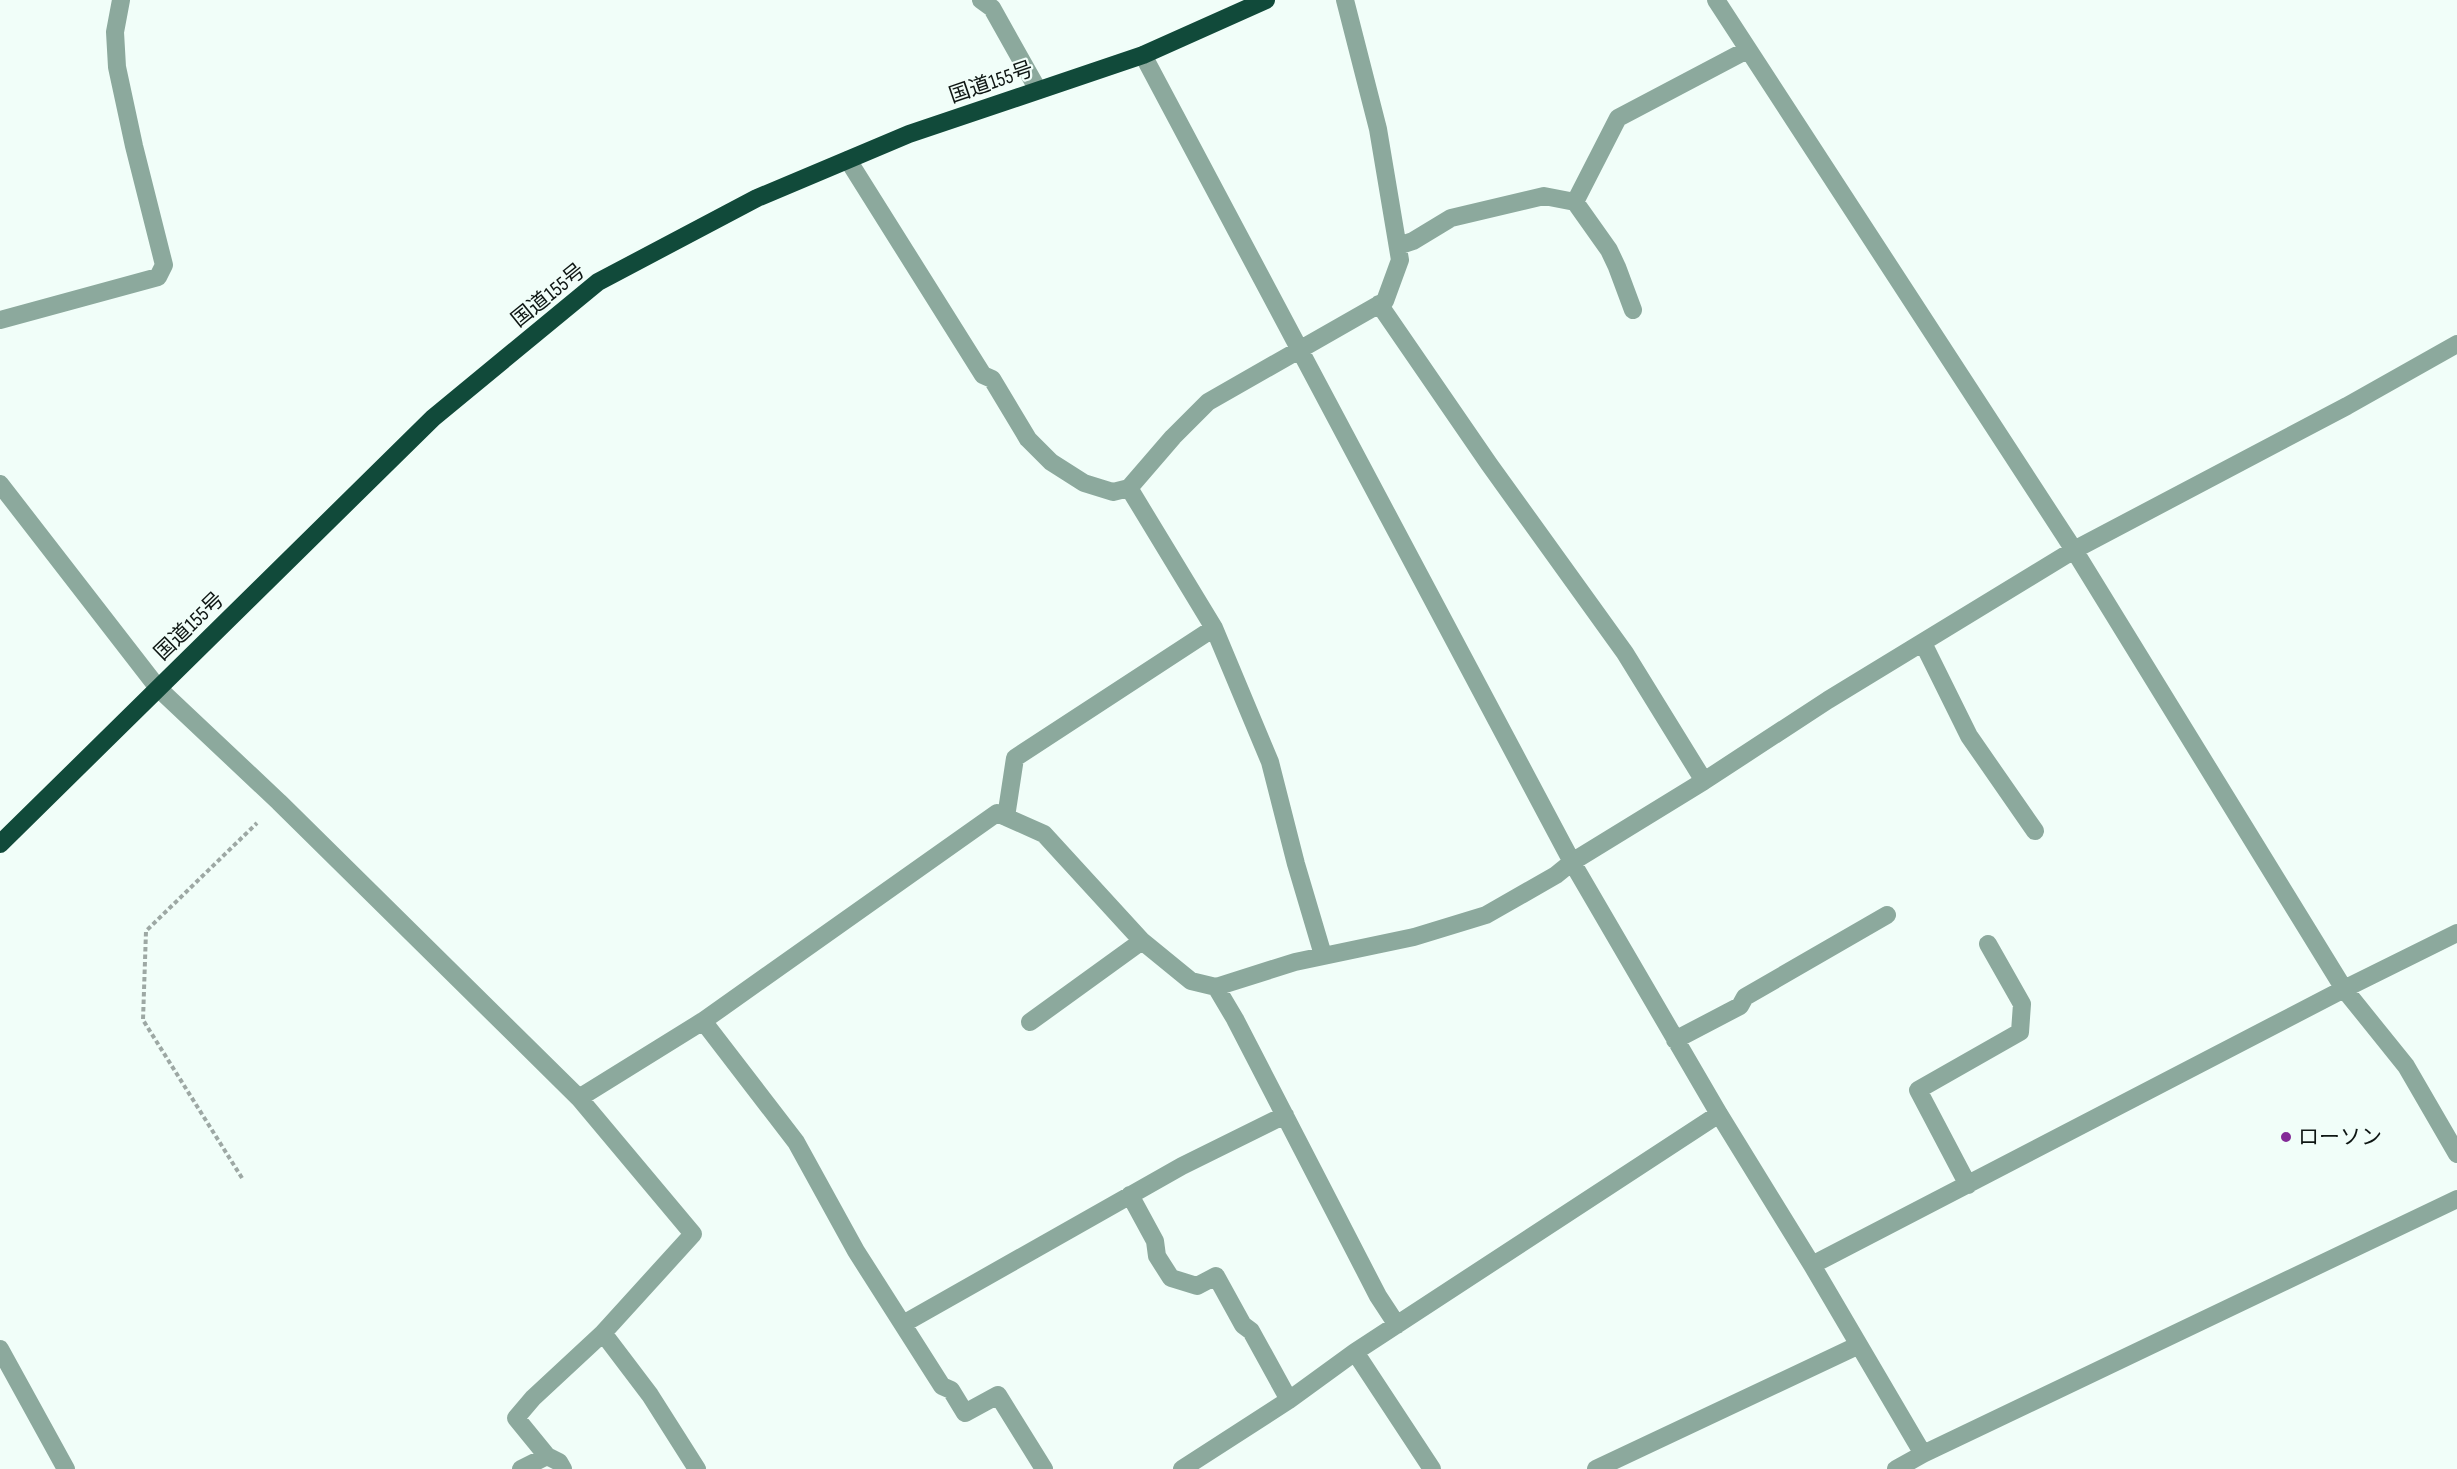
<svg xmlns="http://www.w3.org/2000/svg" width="2457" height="1469" viewBox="0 0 2457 1469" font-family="'Sofia Sans Condensed','Noto Sans JP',sans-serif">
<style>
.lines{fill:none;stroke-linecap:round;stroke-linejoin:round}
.path{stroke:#9da8a4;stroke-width:4;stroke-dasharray:4.5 3;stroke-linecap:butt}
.minor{stroke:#8ca99d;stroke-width:18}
.highway{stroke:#114a3a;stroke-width:18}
.poi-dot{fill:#832a97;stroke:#f1fef9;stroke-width:2}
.labels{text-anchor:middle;stroke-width:4.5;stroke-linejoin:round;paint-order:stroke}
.street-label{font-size:21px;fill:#0e1613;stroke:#f1fef9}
.poi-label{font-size:21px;fill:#0e1613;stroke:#f1fef9;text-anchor:start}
</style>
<rect width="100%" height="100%" fill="#f1fef9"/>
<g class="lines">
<path class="path" d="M242,1178L143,1020L146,931L257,823"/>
<path class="minor" d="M981,0L992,8L1038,90
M1716,0L2074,550L2344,989L2406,1066L2457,1154
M1143,55L1572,862L1719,1114L1812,1265L1923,1454
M848,160L983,375L992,379L1028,439L1051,462L1084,483L1113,492L1129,488
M1398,246L1413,241L1451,218L1544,196L1575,202
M1379,304L1489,464L1625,653L1704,781
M1633,310L1617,267L1609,250L1575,202L1618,118L1747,50
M0,320L158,277L164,265L134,146L117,67L115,32L121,0
M0,484L158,688L279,802L579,1098L693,1234L603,1333L533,1398L516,1418L547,1456L559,1462L563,1469
M1923,643L1969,736L2035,831
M1006,817L1015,758L1214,628
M1323,955L1296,864L1270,762L1214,628L1129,488L1173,437L1208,402L1385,301L1400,260L1378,129L1345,0
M1216,987L1235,1019L1378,1296L1397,1325
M703,1021L796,1142L856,1251L942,1386L951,1390L965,1413L998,1395L1044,1469
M1030,1022L1142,941
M1675,1040L1740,1006L1745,997L1887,915
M579,1098L703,1021L997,813L1044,834L1142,941L1191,981L1216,987L1295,962L1414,937L1486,915L1556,875L1572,862L1704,781L1828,700L2074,550L2347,406L2457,344
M1968,1185L1918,1090L2020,1032L2022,1004L1988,944
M1130,1195L1155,1241L1157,1256L1171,1278L1197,1286L1216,1276L1243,1325L1251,1331L1289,1400
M1812,1265L2344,989L2457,933
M903,1324L1182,1166L1285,1115
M603,1333L650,1395L697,1469
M0,1349L66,1469
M1355,1352L1432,1469
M521,1469L547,1456
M1182,1469L1289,1400L1355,1352L1719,1114
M1596,1469L1859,1345
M1896,1469L1923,1454L2457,1199"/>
<path class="highway" d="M0,844L433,418L598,282L757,198L909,134L1143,55L1266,0"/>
</g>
<circle class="poi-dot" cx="2286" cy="1137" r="6"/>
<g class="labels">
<g class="street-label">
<text transform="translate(991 82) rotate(-19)" y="7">国道155号</text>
<text transform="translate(548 295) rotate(-39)" y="7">国道155号</text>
<text transform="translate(189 626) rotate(-44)" y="7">国道155号</text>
</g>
<g class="poi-label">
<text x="2298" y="1144">ローソン</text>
</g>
</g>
</svg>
